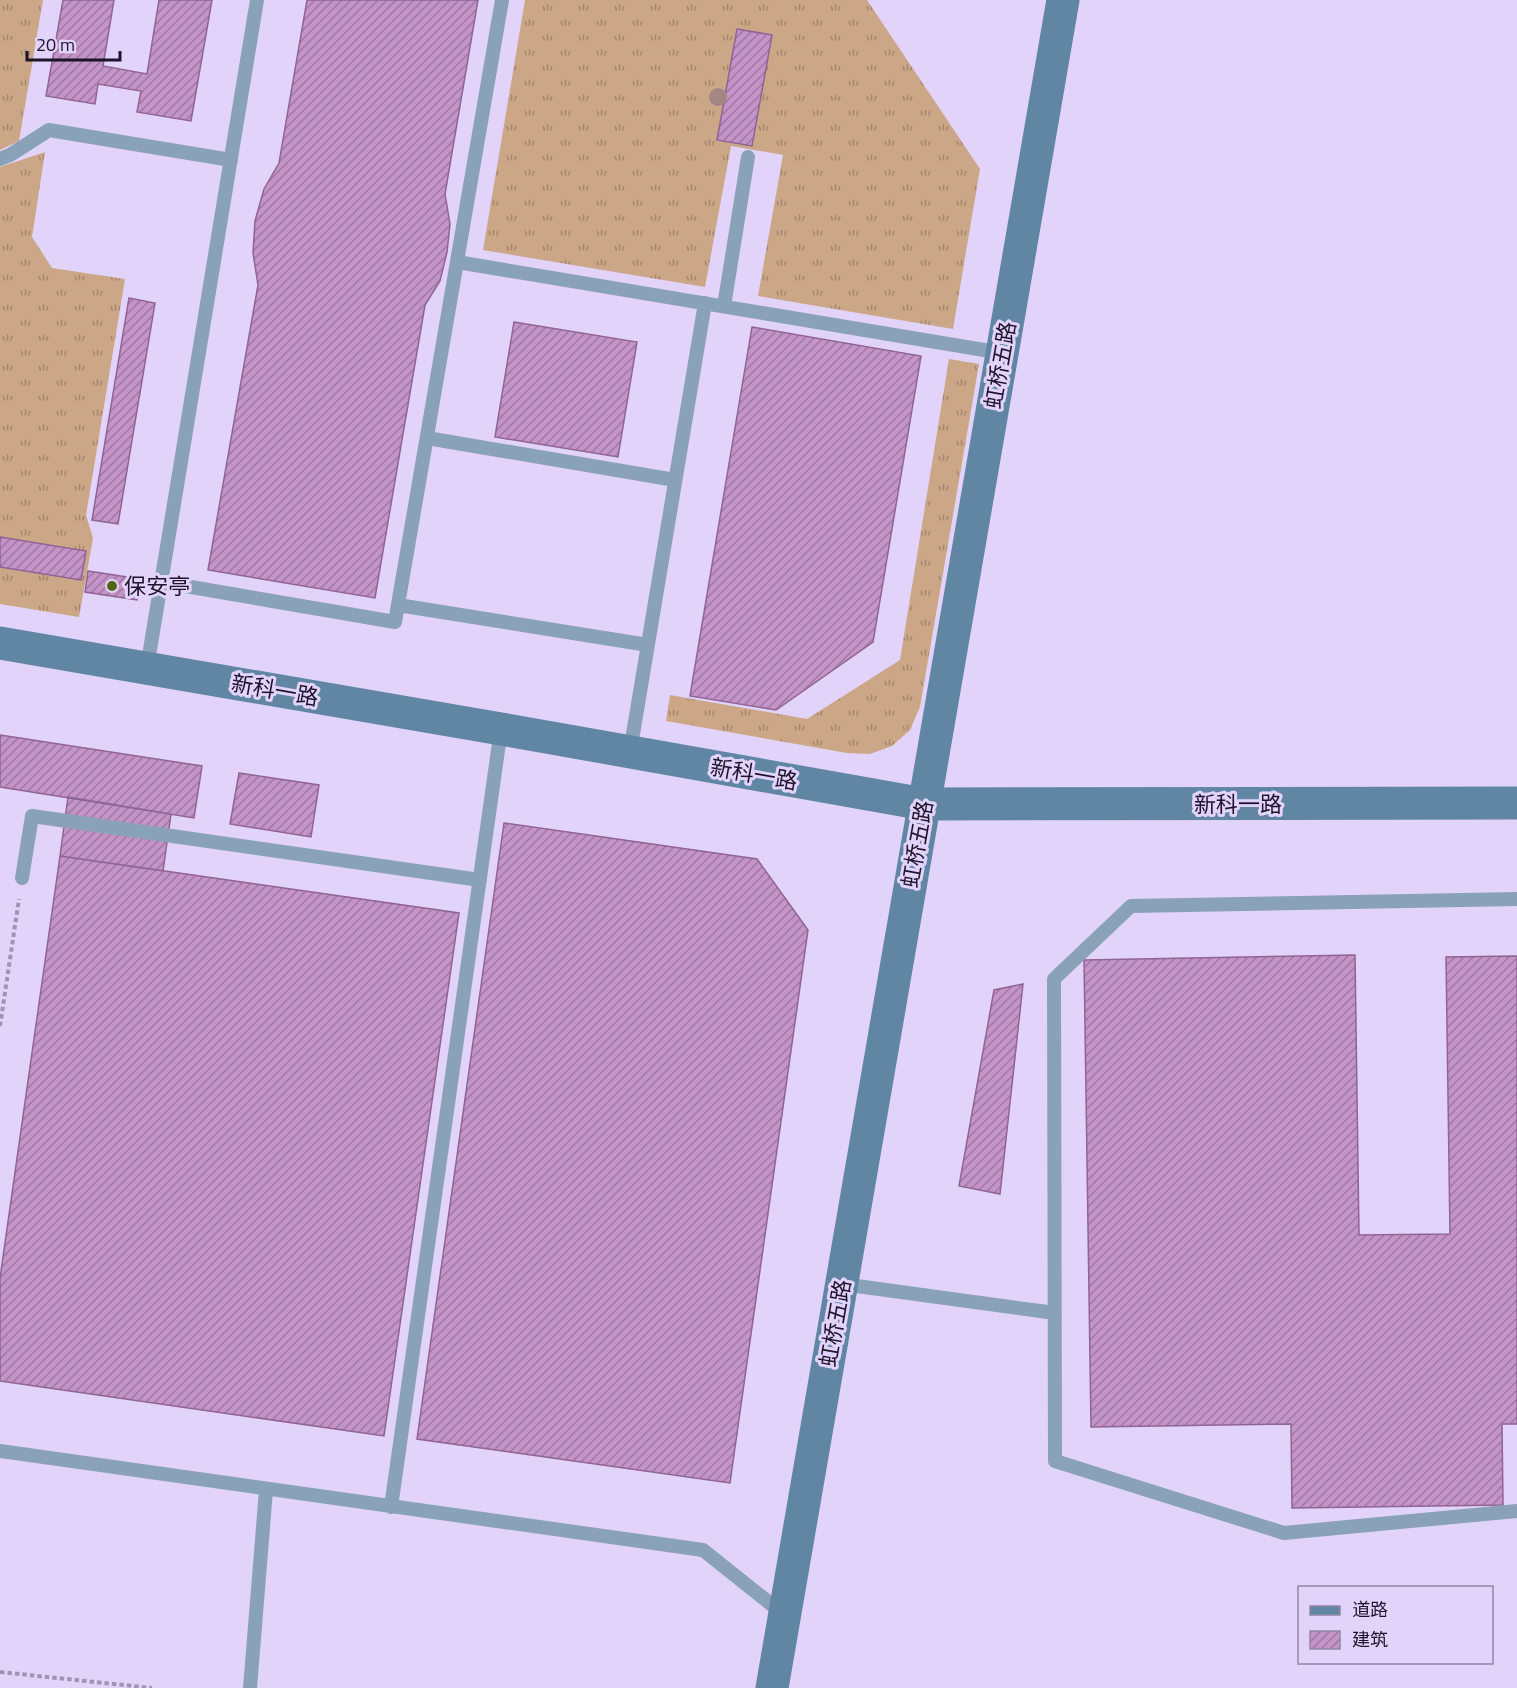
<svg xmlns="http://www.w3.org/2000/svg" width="1517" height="1688" viewBox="0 0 1517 1688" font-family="'Titillium Web','Noto Sans SC',sans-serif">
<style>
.grass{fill:url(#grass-tufts)}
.building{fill:url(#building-hatch);stroke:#906395;stroke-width:1.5}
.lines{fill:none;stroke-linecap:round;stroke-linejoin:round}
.path{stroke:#a193b5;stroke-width:4;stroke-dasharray:4.5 3;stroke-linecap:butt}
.lane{stroke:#89a2b7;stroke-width:14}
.secondary{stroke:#6186a4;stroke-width:33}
.tree{fill:#a38782}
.poi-dot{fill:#506512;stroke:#e2d3fa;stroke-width:2}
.labels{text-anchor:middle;stroke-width:6;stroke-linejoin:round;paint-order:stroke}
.street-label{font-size:22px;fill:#1d132a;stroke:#e2d3fa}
.poi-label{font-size:22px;fill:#1d132a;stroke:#e2d3fa;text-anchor:start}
</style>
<defs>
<pattern id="grass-tufts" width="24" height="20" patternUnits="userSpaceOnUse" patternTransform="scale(1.5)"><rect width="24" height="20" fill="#cca787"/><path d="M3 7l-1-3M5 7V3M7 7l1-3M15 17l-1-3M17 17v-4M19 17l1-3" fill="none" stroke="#a5876f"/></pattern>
<pattern id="building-hatch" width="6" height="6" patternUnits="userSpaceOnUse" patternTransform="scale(1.5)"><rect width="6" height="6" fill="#c494c9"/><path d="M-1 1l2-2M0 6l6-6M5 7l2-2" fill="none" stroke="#9f78a3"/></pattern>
</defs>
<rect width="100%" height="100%" fill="#e2d3fa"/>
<path class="grass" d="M0,0H43L19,141L0,150Z
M525,0H867L980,169L953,329L758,296L783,155L731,146L705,287L483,250Z
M45,152L32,237L52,268L125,279L86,515L93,538L79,617L0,604V167Z
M949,359L979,364L920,707L910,730L892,746L870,754L847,753L666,721L670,695L807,719L900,660Z"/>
<path class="building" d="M63,0H114L103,66L147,74L159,0H212L191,121L137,112L141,91L98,84L95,104L46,96Z
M307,0H478L445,194L450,224L447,252L440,281L425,305L375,598L208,570L258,285L253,253L255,221L264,189L279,163Z
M737,29L772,35L752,146L717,140Z
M129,298L155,303L118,524L92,520Z
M514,322L637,342L618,457L495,437Z
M752,327L921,356L873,642L776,710L690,696Z
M0,537L86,551L81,580L0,567Z
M88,571L140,579L137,600L85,592Z
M0,735L202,766L194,818L0,787Z
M239,773L319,785L311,837L230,824Z
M68,797L171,814L163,871L60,856Z
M504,823L757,859L808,930L730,1483L417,1439Z
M60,856L459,913L384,1436L0,1381V1278Z
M1355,955L1359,1235L1450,1234L1446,957L1517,956V1424H1502L1503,1505L1292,1508L1291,1424L1091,1427L1084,960Z
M1023,984L1000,1194L959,1186L994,990Z"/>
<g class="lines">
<path class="path" d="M0,1026L19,899
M0,1672L152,1688"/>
<path class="lane" d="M0,159L10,155L49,130L231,160
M457,262L1002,353
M724,306L748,157
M427,438L675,480
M162,582L395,622L502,0
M398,605L648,645
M147,668L257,0
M630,752L705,303
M22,878L32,816L480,880
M1517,899L1131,906L1054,979L1055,1461L1284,1533L1517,1511
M842,1284L1055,1313
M0,1451L703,1550L782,1613
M391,1507L501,729
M250,1688L266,1490"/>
<path class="secondary" d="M0,643L501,729L924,804L1517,803
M772,1688L1063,0"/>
</g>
<circle class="tree" cx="718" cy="97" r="9"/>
<circle class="poi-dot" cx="112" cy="586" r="6"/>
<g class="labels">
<g class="street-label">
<text transform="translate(1000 365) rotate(-80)" y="8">虹桥五路</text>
<text transform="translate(275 690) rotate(10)" y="8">新科一路</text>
<text transform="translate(754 774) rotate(10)" y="8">新科一路</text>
<text x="1238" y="812">新科一路</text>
<text transform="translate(917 844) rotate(-80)" y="8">虹桥五路</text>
<text transform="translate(835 1323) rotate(-80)" y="8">虹桥五路</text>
</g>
<g class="poi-label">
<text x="124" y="594">保安亭</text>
</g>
</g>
<rect x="1298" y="1586" width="195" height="78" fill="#e2d3fa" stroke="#9386a7" stroke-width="1.5"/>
<rect x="1310" y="1606" width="30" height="9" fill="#6186a4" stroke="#9386a7" stroke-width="1.5"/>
<text x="1352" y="1616" font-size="18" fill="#1d132a">道路</text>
<rect x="1310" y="1631" width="30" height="18" fill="url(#building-hatch)" stroke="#9386a7" stroke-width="1.5"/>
<text x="1352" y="1646" font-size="18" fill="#1d132a">建筑</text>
<path d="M27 51v9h93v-9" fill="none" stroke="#1d132a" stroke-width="3"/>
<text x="36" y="51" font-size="18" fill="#1d132a" stroke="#e2d3fa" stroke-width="4.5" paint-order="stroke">20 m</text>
</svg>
